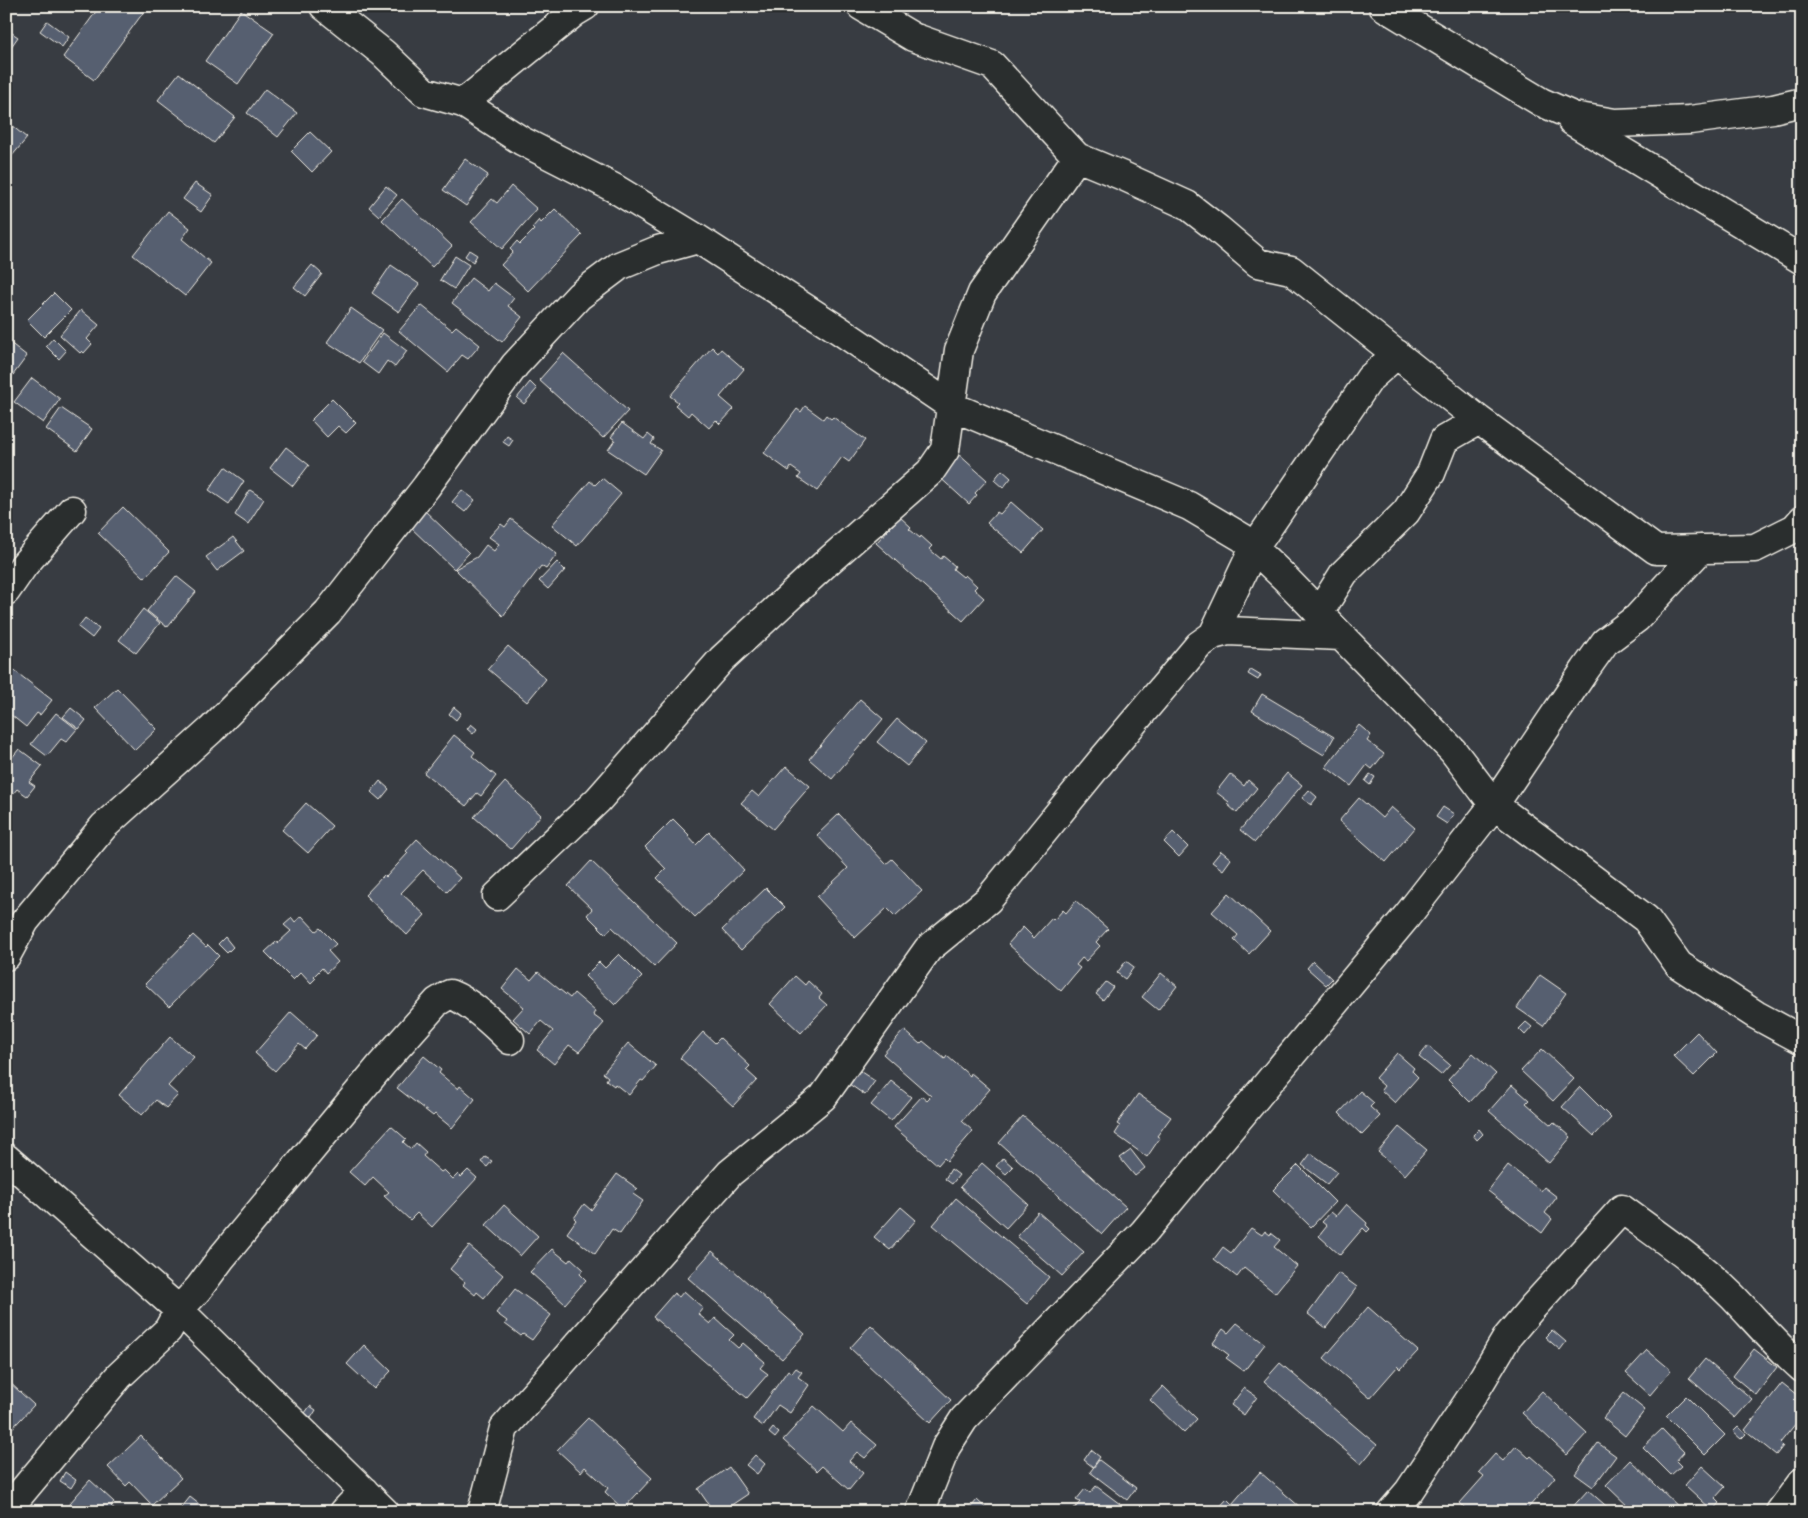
<svg xmlns="http://www.w3.org/2000/svg" width="1808" height="1518" viewBox="0 0 1808 1518" font-family="Sriracha,sans-serif">
<style>
.building{fill:#575e6f;stroke:#f4f1e8}
.lines{fill:none;stroke-linecap:round;stroke-linejoin:round}
.minor-casing{stroke:#f4f1e8;stroke-width:31}
.minor{stroke:#2a2d2e;stroke-width:28}
</style>
<rect width="100%" height="100%" fill="#383c42"/>
<filter id="ink" filterUnits="userSpaceOnUse"><feTurbulence type="fractalNoise" baseFrequency=".02" numOctaves="2"/><feDisplacementMap in="SourceGraphic" scale="10" xChannelSelector="R" yChannelSelector="G"/><feConvolveMatrix kernelMatrix="1 2 1 2 8 2 1 2 1" color-interpolation-filters="sRGB"/></filter>
<g filter="url(#ink)">
<path class="building" d="M100,6H148L94,80L63,57Z
M241,10L274,33L238,84L205,61Z
M47,21L69,37L62,47L40,31Z
M6,29L18,37L6,54Z
M179,73L235,117L214,143L158,100Z
M265,89L297,113L278,137L247,113Z
M6,121L27,138L6,163Z
M310,132L331,152L312,172L291,151Z
M465,159L488,175L466,206L443,190Z
M195,183L213,195L201,212L183,199Z
M386,186L397,195L379,216L369,207Z
M511,186L537,209L502,249L471,222L492,199L497,203Z
M402,199L452,246L432,267L382,220Z
M555,209L582,235L528,291L501,265L513,252L510,249L517,241L520,244L534,230L532,228L539,220L541,223Z
M168,211L190,228L182,239L211,263L185,296L133,255Z
M469,250L477,255L473,262L465,256Z
M455,256L469,265L454,289L440,280Z
M312,265L322,274L305,296L294,287Z
M391,265L419,284L399,312L372,293Z
M471,278L488,291L494,283L514,298L508,306L522,317L502,342L452,303Z
M54,293L71,310L44,337L27,320Z
M421,305L452,330L456,326L480,345L468,359L462,355L448,372L399,331Z
M351,308L382,330L359,363L327,342Z
M81,310L99,325L87,339L92,344L84,353L82,351L80,353L60,335Z
M383,333L407,351L395,367L387,361L378,374L362,362Z
M53,338L66,351L59,359L46,346Z
M9,342L27,356L10,379L6,376V345Z
M712,347L718,353L721,349L744,369L720,397L734,409L720,424L716,420L709,428L691,412L688,416L675,405L678,402L670,396Z
M563,353L628,411L603,438L539,380Z
M32,378L60,399L43,423L14,402Z
M530,382L537,389L524,404L517,398Z
M332,399L356,423L346,433L338,426L327,437L311,420Z
M805,406L823,419L826,415L831,419L833,417L865,440L849,462L842,457L817,491L798,478L801,474L791,467L789,471L764,453L797,409L801,412Z
M61,408L92,429L77,451L46,429Z
M622,423L644,439L648,434L654,439L651,444L661,450L644,474L608,450L615,440L611,437Z
M507,436L513,440L509,446L503,442Z
M286,447L309,465L293,486L270,468Z
M956,452L987,480L975,493L977,495L969,504L936,474Z
M225,467L244,481L229,504L209,490Z
M1002,470L1011,478L1003,488L994,480Z
M602,478L621,494L577,546L552,525L590,481L595,485Z
M250,490L264,499L248,524L235,515Z
M462,490L475,500L465,512L452,502Z
M1011,502L1043,530L1023,553L987,523L997,512L1000,514Z
M123,507L169,552L145,578L98,533Z
M423,509L469,553L454,569L408,525Z
M900,517L911,527L909,529L920,538L921,536L932,546L929,549L941,559L943,556L955,566L953,569L963,577L965,575L977,586L974,589L984,598L963,621L876,543Z
M511,519L557,554L546,569L541,566L503,616L455,569L477,557L486,545L494,551L499,544L489,537L501,524L505,527Z
M233,537L244,551L217,571L206,557Z
M557,562L565,570L548,589L539,581Z
M176,576L196,592L167,627L147,611Z
M143,609L160,623L136,653L119,640Z
M85,618L99,629L92,638L78,627Z
M508,646L546,679L527,702L488,669Z
M6,664L52,700L40,715L37,713L26,727L6,711Z
M1251,669L1261,675L1258,680L1248,674Z
M117,688L157,729L135,750L95,708Z
M1262,694L1334,737L1324,755L1252,711Z
M860,699L883,719L832,779L809,759Z
M454,707L461,713L456,720L449,714Z
M71,708L86,720L79,729L63,717Z
M56,713L77,729L66,742L61,739L47,756L31,744Z
M897,719L926,743L907,766L877,742Z
M471,724L477,729L473,734L467,729Z
M1359,725L1371,735L1367,741L1384,754L1372,769L1367,765L1351,786L1326,767Z
M454,735L475,752L472,756L496,776L481,796L477,793L466,806L424,773Z
M19,749L42,766L29,782L35,786L27,796L17,789L7,801L6,765Z
M786,766L810,786L773,829L741,803L752,791L759,797Z
M1287,773L1302,785L1255,842L1240,830Z
M1230,774L1244,786L1248,780L1257,788L1237,813L1227,804L1229,802L1216,792Z
M1370,774L1375,777L1370,785L1365,781Z
M380,781L389,789L380,800L371,792Z
M505,782L541,815L511,849L474,817Z
M1309,790L1317,797L1311,805L1302,798Z
M1359,798L1382,818L1391,807L1415,828L1386,862L1339,821Z
M306,803L332,826L308,853L282,830Z
M1443,807L1454,814L1447,824L1436,817Z
M839,814L886,864L892,859L922,891L895,916L887,908L855,938L817,897L848,868L817,835Z
M673,819L689,835L688,836L696,845L709,832L744,870L695,917L657,878L666,869L645,847Z
M1173,832L1188,847L1179,857L1164,842Z
M417,839L460,878L447,892L423,870L401,893L425,915L407,935L365,895L384,875L386,877L408,853L406,851Z
M1221,851L1231,859L1223,870L1212,862Z
M591,861L677,943L654,967L612,927L606,934L587,915L592,909L568,886Z
M766,888L785,907L741,950L722,930Z
M1229,893L1270,931L1249,954L1234,940L1238,935L1212,912Z
M1076,901L1108,929L1096,942L1100,946L1086,961L1082,958L1076,965L1080,968L1061,991L1008,944L1023,927L1034,938L1052,918L1054,920L1063,910L1066,913Z
M302,916L316,931L320,928L336,944L328,951L338,962L326,973L322,968L314,976L316,978L311,983L301,972L293,980L265,952L276,942L278,943L291,931L284,925L292,918L295,922Z
M193,935L206,947L208,945L219,956L169,1007L145,984Z
M225,937L233,947L227,953L218,944Z
M619,954L642,977L615,1005L585,976L599,962L605,968Z
M1126,961L1134,967L1125,979L1117,973Z
M1313,961L1332,979L1326,985L1307,968Z
M518,969L531,980L538,972L570,998L574,993L595,1011L593,1015L604,1023L579,1052L569,1045L554,1064L537,1050L553,1031L541,1021L530,1034L513,1019L524,1007L502,989Z
M1161,973L1177,986L1158,1010L1142,997Z
M1540,975L1566,993L1543,1026L1517,1008Z
M795,976L805,985L808,981L822,994L819,998L827,1005L801,1033L770,1004Z
M1106,982L1113,987L1103,1000L1096,994Z
M291,1012L317,1035L305,1049L299,1044L275,1071L255,1053Z
M1526,1022L1532,1027L1525,1035L1519,1029Z
M904,1030L920,1044L923,1041L945,1059L947,1056L970,1076L971,1073L990,1089L962,1121L973,1131L947,1161L944,1158L938,1165L894,1127L922,1096L927,1100L931,1096L883,1054Z
M703,1032L715,1043L720,1038L750,1066L746,1070L757,1080L733,1106L680,1058Z
M1697,1032L1717,1053L1694,1076L1673,1056Z
M170,1037L194,1057L168,1086L178,1095L166,1108L156,1100L142,1115L119,1095Z
M628,1043L656,1066L643,1081L641,1080L629,1095L615,1084L614,1086L606,1080L608,1077L603,1073Z
M1428,1046L1450,1065L1441,1075L1419,1057Z
M1542,1049L1574,1079L1553,1101L1521,1071Z
M1397,1053L1414,1068L1412,1071L1418,1077L1395,1103L1381,1090L1384,1086L1375,1078Z
M1473,1053L1496,1074L1470,1102L1448,1080Z
M424,1056L441,1070L439,1073L458,1089L460,1086L475,1099L452,1128L435,1114L433,1116L397,1088Z
M858,1070L875,1081L865,1095L849,1084Z
M891,1081L911,1097L891,1121L871,1105Z
M1512,1085L1529,1100L1526,1103L1551,1125L1554,1122L1571,1137L1549,1163L1489,1111Z
M1580,1087L1611,1118L1594,1136L1562,1107Z
M1360,1091L1374,1103L1370,1107L1380,1116L1362,1135L1339,1113Z
M1138,1094L1171,1117L1157,1136L1160,1138L1147,1157L1115,1134L1120,1126L1117,1124Z
M1023,1116L1126,1207L1102,1234L999,1143Z
M391,1126L406,1139L403,1142L411,1149L416,1143L426,1152L423,1156L441,1172L444,1170L453,1179L458,1174L461,1177L468,1170L477,1178L432,1227L417,1213L410,1220L384,1196L389,1192L373,1177L365,1186L349,1172Z
M1399,1127L1427,1150L1405,1175L1378,1152Z
M1479,1129L1483,1134L1477,1140L1473,1135Z
M1131,1150L1145,1168L1135,1176L1120,1158Z
M1311,1153L1337,1172L1327,1184L1302,1165Z
M485,1157L492,1161L487,1167L481,1162Z
M1003,1158L1013,1167L1006,1174L996,1166Z
M982,1163L1028,1204L1006,1228L960,1187Z
M1298,1165L1335,1202L1311,1227L1273,1190Z
M1508,1165L1541,1191L1544,1187L1557,1197L1545,1213L1552,1219L1542,1233L1488,1191Z
M951,1169L959,1175L952,1184L945,1179Z
M617,1174L638,1189L633,1194L643,1201L620,1234L612,1229L595,1254L567,1233L576,1220L574,1218L584,1204L591,1210Z
M956,1198L1049,1277L1027,1304L933,1225Z
M1346,1204L1367,1223L1366,1225L1370,1229L1367,1232L1363,1228L1340,1255L1319,1236L1327,1226L1322,1222L1331,1212L1336,1216Z
M504,1205L538,1236L520,1256L486,1225Z
M901,1207L916,1220L890,1250L874,1237Z
M1038,1212L1084,1252L1062,1276L1017,1236Z
M1251,1228L1262,1235L1265,1231L1270,1235L1271,1233L1280,1240L1274,1247L1297,1266L1275,1293L1244,1268L1237,1277L1214,1259L1223,1247L1231,1253Z
M469,1246L503,1275L484,1298L477,1292L475,1295L463,1285L465,1282L450,1269Z
M552,1249L568,1262L571,1258L583,1269L580,1274L586,1280L565,1304L530,1272Z
M712,1251L805,1334L782,1359L688,1278Z
M1338,1273L1357,1287L1326,1328L1308,1314Z
M515,1289L551,1315L532,1340L523,1334L521,1336L505,1324L507,1321L496,1313Z
M684,1291L703,1308L698,1314L710,1324L715,1318L734,1335L729,1340L738,1348L743,1343L765,1362L760,1368L768,1374L747,1398L653,1317L674,1293L679,1297Z
M1368,1307L1418,1351L1401,1369L1398,1366L1370,1398L1324,1358Z
M1237,1323L1265,1344L1244,1371L1226,1358L1229,1355L1213,1343L1223,1329L1228,1333Z
M871,1325L951,1400L930,1423L850,1348Z
M1552,1330L1566,1342L1560,1350L1545,1337Z
M364,1345L391,1371L374,1389L347,1364Z
M1754,1349L1777,1367L1756,1395L1733,1376Z
M1647,1350L1671,1370L1650,1395L1626,1373Z
M1705,1359L1752,1399L1735,1418L1689,1378Z
M1280,1363L1377,1445L1361,1464L1264,1381Z
M796,1368L802,1372L798,1377L809,1385L790,1413L778,1405L763,1426L753,1419L788,1370L792,1373Z
M6,1379L34,1405L6,1435Z
M1782,1383L1802,1399V1418L1801,1417L1780,1443L1783,1446L1776,1455L1745,1430Z
M1163,1386L1197,1419L1184,1433L1150,1400Z
M1244,1388L1257,1397L1244,1415L1231,1405Z
M1542,1391L1587,1433L1567,1455L1522,1413Z
M1624,1393L1645,1410L1625,1436L1603,1418Z
M1686,1396L1725,1435L1705,1455L1666,1416Z
M310,1406L316,1410L311,1418L305,1413Z
M814,1406L843,1432L851,1423L877,1445L865,1458L857,1452L849,1461L863,1473L849,1490L822,1466L817,1471L783,1440Z
M588,1418L652,1478L623,1509L605,1492L608,1488L585,1467L581,1472L557,1450Z
M1738,1427L1746,1434L1741,1439L1733,1432Z
M773,1428L779,1433L775,1438L769,1433Z
M1662,1429L1684,1452L1676,1461L1681,1466L1671,1475L1643,1447Z
M141,1436L181,1478L152,1505L130,1482L126,1486L108,1467Z
M1598,1443L1616,1456L1593,1487L1575,1474Z
M1516,1446L1529,1458L1531,1456L1555,1477L1528,1508L1532,1512H1496L1491,1507L1487,1512H1469L1460,1503L1484,1476L1479,1472L1495,1454L1503,1461Z
M1091,1450L1100,1457L1093,1467L1084,1460Z
M755,1455L765,1464L757,1474L746,1465Z
M1099,1460L1136,1488L1127,1500L1090,1472Z
M1630,1460L1684,1512H1634L1606,1485Z
M1702,1466L1725,1487L1715,1498L1720,1503L1713,1511L1685,1485Z
M729,1467L748,1494L721,1512H714L698,1489Z
M65,1472L76,1480L71,1488L60,1481Z
M1260,1472L1301,1508L1297,1512H1215L1227,1499L1232,1504Z
M90,1480L114,1502L111,1506L117,1512L63,1511Z
M1096,1486L1120,1504L1115,1512H1072L1080,1502L1076,1500L1085,1489L1090,1493Z
M1588,1490L1613,1512H1568Z
M190,1497L209,1512H178Z
M977,1500L990,1512H967Z"/>
<g class="lines">
<defs>
<path id="minor" d="M324,6L383,53L424,92L463,103L522,141L614,188L698,239L839,330L951,406L1189,506L1243,538L1284,577L1453,751L1494,805L1407,916L1144,1232L964,1419L946,1447L920,1512
M861,6L913,37L992,65L1077,157L1123,176L1187,205L1218,229L1258,263L1291,270L1479,420L1656,550L1755,548L1795,528L1802,520
M1383,6L1541,102L1573,116L1615,123L1690,120L1773,109L1802,102
M463,103L575,12L585,6
M1572,121L1802,260
M1701,549L1637,618L1605,642L1585,670L1494,805L1646,919L1679,965L1756,1015L1802,1040
M6,591L24,565L72,510
M1319,613L1344,573L1406,512L1431,473L1444,440L1479,420
M1213,635L1254,548L1370,378L1397,354
M497,896L598,800L722,659L824,565L930,472L945,450L959,350L982,293L1077,157
M6,956L25,921L104,826L211,730L328,612L426,487L515,365L579,296L619,266L658,250L698,239
M6,1158L179,1310L385,1512
M6,1511L119,1376L168,1330L179,1310L199,1288L222,1257L382,1064L437,1002L450,994C471,1002 494,1024 510,1040
M344,1512L364,1491
M482,1512L504,1428L730,1173L823,1097L928,949L988,900L1102,760L1199,645L1213,635L1228,631L1341,636
M1391,1512L1409,1491L1474,1393L1508,1336L1531,1309L1622,1209C1660,1237 1699,1263 1733,1297C1756,1321 1777,1346 1802,1368
M1780,1512L1802,1482"/>
</defs>
<use href="#minor" class="minor-casing"/>
<use href="#minor" class="minor"/>
</g>
</g>
<rect width="1808" height="1518" fill="none" stroke="#2a2d2e" stroke-width="25"/>
<rect x="12" y="12" width="1783" height="1493" fill="none" stroke="#f4f1e8" stroke-width="2" filter="url(#ink)"/>
</svg>
